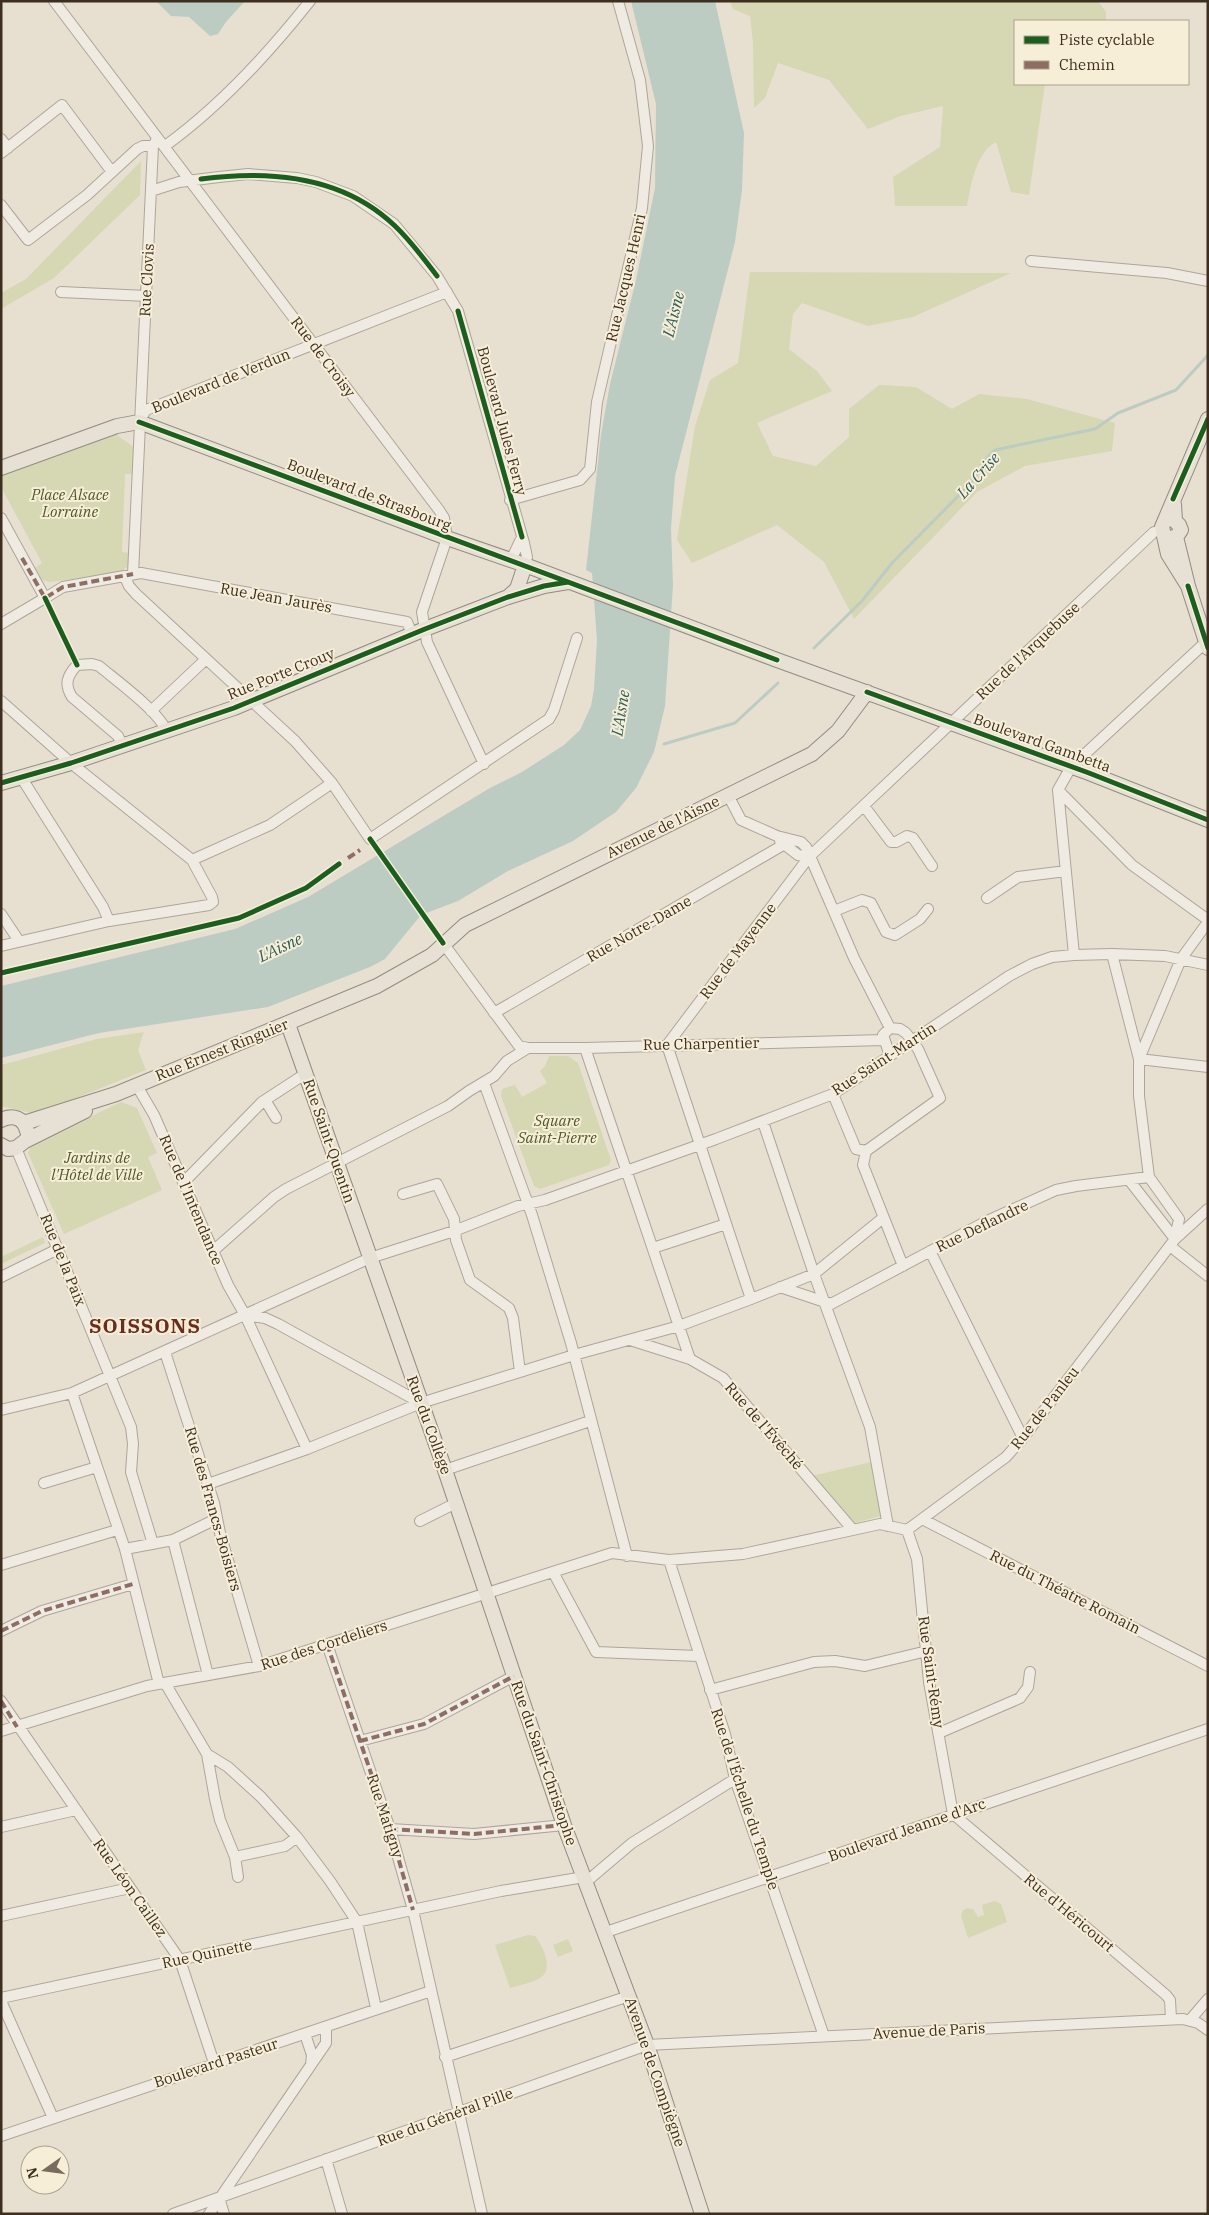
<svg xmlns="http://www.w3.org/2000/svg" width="1209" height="2215" viewBox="0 0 1209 2215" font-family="'IBM Plex Serif',serif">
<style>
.green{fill:#d6d7b3}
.water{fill:#bcccc2}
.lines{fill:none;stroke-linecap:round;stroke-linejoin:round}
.stream{stroke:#bcccc2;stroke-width:3}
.minor-casing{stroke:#ada599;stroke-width:12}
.major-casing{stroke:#928b80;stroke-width:16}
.minor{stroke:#efebe3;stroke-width:10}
.major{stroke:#e6e1d4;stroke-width:14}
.quiet{stroke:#8d6e63;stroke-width:4;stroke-dasharray:8 4;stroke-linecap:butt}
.cycleway-casing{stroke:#f7eed8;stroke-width:8}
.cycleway{stroke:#1b5e20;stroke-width:5}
.labels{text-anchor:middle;stroke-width:4;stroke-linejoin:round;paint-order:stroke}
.street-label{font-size:15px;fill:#3d2e20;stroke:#f7eed8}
.park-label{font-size:15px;font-style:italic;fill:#4d5a26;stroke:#f7eed8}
.water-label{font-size:16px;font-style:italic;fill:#2f5d5a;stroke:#f7eed8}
.district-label{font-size:20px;font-weight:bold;letter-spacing:1px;fill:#6b2e1e;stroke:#f7eed8}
</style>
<rect width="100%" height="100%" fill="#e7e0d1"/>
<path class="green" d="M730,1H1098L1106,12V21H1015V84H1045L1029,195L1011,192L996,142C976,152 971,185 967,206H895L893,177L940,147L943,106L901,116L868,129L829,80L778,63L765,98L754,108L753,43L750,16L733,9Z
M141,161L140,195L54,278L1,309V293L26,279Z
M750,272L1011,273L913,317L868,326L802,303L793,314L789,349L817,371L832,391L757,423L773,456L816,466L849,437V409L879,385L916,387L952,409L979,394L1027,399L1115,423L1112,451L1025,466L977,492L854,619L824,562L777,525L692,563L677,540L695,426L710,380L738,363Z
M110,430L135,448L133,474H125L122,552L130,553L127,567L119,573L50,582L42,580L35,568L42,563L1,487V472Z
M144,1032L138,1050L146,1070L36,1114L1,1106V1065L97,1039Z
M549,1056H568L578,1063L611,1160L609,1165L540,1189L534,1186L501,1096L502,1089L515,1085L522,1097L547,1083L540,1071L545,1066Z
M121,1102L137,1108L157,1153L148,1157L162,1190L64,1234L28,1153L31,1145Z
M43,1237L45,1243L1,1264V1257Z
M871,1462L881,1516L854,1523L812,1476Z
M995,1901L1001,1904L1007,1922L968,1938L961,1916L963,1910L968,1908L973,1909L978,1917L984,1915L982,1905Z
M528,1935L535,1936C542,1945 555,1969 540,1978C532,1983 520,1985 510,1988L495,1945Z
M568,1939L573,1951L558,1957L553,1945Z"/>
<path class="water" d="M156,1H245L226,22L218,34L210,36L189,17L171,16Z
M631,1H715L744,133L742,190L735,242L675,476L671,528L673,585L665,706L654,752L636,788L616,812L573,841L508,871L458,901L421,915L385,959L370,967L268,1007L99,1033L1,1058V986L235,929L308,897L490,788L522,772L564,745L580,730L591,706L594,689L597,640L592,573L586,570L601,435L610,384L636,280L655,188L656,104Z"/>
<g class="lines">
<path class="stream" d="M814,648L862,601L892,563L972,482L985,460L995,450L1095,429L1118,413L1176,390L1208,355
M664,744L735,723L778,683"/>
<defs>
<path id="minor" d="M54,1L439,510L444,518L447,538L422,612L427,642L484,764
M1,139L8,148
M165,146C219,107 268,54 310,1
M1,153L62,105L112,172
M151,191L179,182L219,177L248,174L297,178L316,182L353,196L394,224L437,276L458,311L524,543L527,557L525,565
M1,205L28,240L87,195L137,149L143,146H153
M1031,261L1167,273L1208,281
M61,292L147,296
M139,421L146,410L159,405L447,292
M510,500L580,480L590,469L597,402L642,208L648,146L640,80L618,1
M1,518L45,598L63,587L141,573L407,622L412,634
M511,560L522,537
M133,574L153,146L157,139
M125,577L129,586L136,594L295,741L332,783L370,839L549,719L554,710L577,638
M1,624L45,598
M1,701L71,763L192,860L212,897L213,902L209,905L109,921L1,946
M151,711L206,659
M122,745L118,736L72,697C64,684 67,676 77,665L92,664L99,666C117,681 157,710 166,730
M21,777L103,907L109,921
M1058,790L1132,865L1208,920
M728,795L741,820L777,836L801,842L806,847L854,958L890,1028
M864,806L891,842H896L907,836L913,838L932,866
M780,841L798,855L809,857
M192,860L270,825L332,783
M987,898L1018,877L1066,871
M834,911L862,900L871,903L886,932L895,935L920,919L928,909
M1,914L19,941
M443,943L519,1046L528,1048H585L884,1040
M1112,954L1139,1059V1096L1149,1177L1179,1219L1175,1238
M1074,955L1058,790L1071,767L1206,642
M494,1013L783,845
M667,1045L809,857L1154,532L1162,530
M667,1045L751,1299
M585,1048L690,1359
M1139,1059L1181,959L1208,922
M1139,1059L1208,1067
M484,1083L532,1215L571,1343L627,1556
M137,1086L154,1115L228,1285L245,1315L307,1449
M833,1094L856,1149L866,1151
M265,1100L276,1118
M763,1122L814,1274L870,1427L888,1526
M16,1148L131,1427L133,1444L131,1472L153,1544
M866,1151L940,1098L918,1049L906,1033L900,1029L890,1028L883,1035L890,1056
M866,1151L863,1165L903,1266
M1129,1180L1175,1239
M183,1183L262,1102L305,1074
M403,1194L437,1184L454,1219L456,1240L470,1280L509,1308L513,1318L520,1372
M1170,1246L1208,1276
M653,1248L726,1224
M213,1251L274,1197L286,1189L448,1106L469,1091L494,1076L507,1061L528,1048
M930,1251L1023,1438
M1,1277L58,1249
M780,1287L831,1304L987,1221L1056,1190L1076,1186L1149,1177
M245,1315L265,1318L278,1324L421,1403
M630,1340L690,1359L723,1378L853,1530
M165,1352L214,1503L220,1533L259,1666
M72,1393L125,1549L159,1684
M1,1410L72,1393L370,1258L454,1231L518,1206L545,1200L716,1139L833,1094L1009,976L1032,964L1052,957L1074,955L1112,954L1165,956L1208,965
M445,1470L590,1421
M44,1483L97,1467
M208,1484L307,1449L421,1403L574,1355L679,1326L751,1299L814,1274L883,1218
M922,1519L1208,1666
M420,1521L456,1503
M907,1530L917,1559L929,1682L953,1814L1166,1995L1170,2000L1171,2019
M173,1540L208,1675
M125,1549L173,1540L216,1519
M669,1560L725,1734L735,1779L824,2036
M1,1565L117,1530
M553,1572L596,1652L698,1656
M1,1631L42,1611L133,1584
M327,1644L390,1829L413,1910L482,2214
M165,1683L207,1754L215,1799L220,1820L235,1857L238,1877
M710,1690L814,1662L835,1661L865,1666L927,1651
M1,1701L180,1960L214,2063
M1,1731L147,1686L259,1666L612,1553L669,1560L743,1554L880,1524L907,1530L1006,1457L1023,1438L1175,1239L1208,1209
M939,1733L1020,1698L1028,1687L1030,1672
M360,1741L424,1724L514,1676
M207,1754L228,1767L261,1797L297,1837L330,1881L357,1922L376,2008
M1,1827L76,1810
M390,1829L474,1834L564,1825
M235,1857L285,1846L297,1837
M586,1882L632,1843L735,1779
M1,1916L130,1888
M606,1932L1208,1729
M1,1998L501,1891L584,1877
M1,2001L53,2118
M1190,2020L1208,1999
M305,2034L312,2055L311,2065
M445,2057L629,1996
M1,2136L431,1991
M326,2159L342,2214
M219,2198L224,2214
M173,2214L647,2045L1183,2019L1198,2023L1208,2030
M209,2214L326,2043V2027"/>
<path id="major" d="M1,468L117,426L139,422L447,538L525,565L777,660L1089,773L1208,820
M1176,537L1188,586L1208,648
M1170,538L1176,537L1181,530L1179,525L1175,521L1174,504
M1188,586L1168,554L1162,527L1208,419
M508,597L517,589L525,565
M1,783L71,763L234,708L425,629L508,597L544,586L568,582
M288,1024L445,1470L564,1825L647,2045L702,2214
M1,1120C13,1114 24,1118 27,1131
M24,1123L116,1094L377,986L432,955L465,925L812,754L838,731L867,692
M1,1145L8,1149L16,1148L25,1141L85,1111"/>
</defs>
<use href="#minor" class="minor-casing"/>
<use href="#major" class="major-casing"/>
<use href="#minor" class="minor"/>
<use href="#major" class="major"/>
<path class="quiet" d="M22,558L45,598L63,587L133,574
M348,858L360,850
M1,1631L42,1611L133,1584
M327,1644L390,1829L413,1910
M1,1701L17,1727
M360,1741L424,1724L514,1676
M390,1829L474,1834L564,1825"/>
<defs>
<path id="cycleway" d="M201,179C269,170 343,176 395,226C411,241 424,259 437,276
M458,311L522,537
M139,422L777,660
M1173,499L1208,419
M1188,586L1208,648
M45,598L77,665
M867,692L1089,773L1208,820
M1,783L71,763L234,708L425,629L508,597L544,586L568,582
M370,839L443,943
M1,973L239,918L306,888L339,864"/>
</defs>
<use href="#cycleway" class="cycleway-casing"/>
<use href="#cycleway" class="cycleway"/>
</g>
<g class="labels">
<g class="street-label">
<text transform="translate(626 278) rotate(-77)" y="5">Rue Jacques Henri</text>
<text transform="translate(147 280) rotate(-87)" y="5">Rue Clovis</text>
<text transform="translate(323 357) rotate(53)" y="5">Rue de Croisy</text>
<text transform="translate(221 381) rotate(-22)" y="5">Boulevard de Verdun</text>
<text transform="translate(502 421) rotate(75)" y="5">Boulevard Jules Ferry</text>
<text transform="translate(369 495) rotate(21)" y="5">Boulevard de Strasbourg</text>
<text transform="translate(276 598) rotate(10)" y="5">Rue Jean Jaurès</text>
<text transform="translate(1028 651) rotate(-43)" y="5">Rue de l'Arquebuse</text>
<text transform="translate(281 674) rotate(-22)" y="5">Rue Porte Crouy</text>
<text transform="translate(1042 743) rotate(20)" y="5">Boulevard Gambetta</text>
<text transform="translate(663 827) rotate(-26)" y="5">Avenue de l'Aisne</text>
<text transform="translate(639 929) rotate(-30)" y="5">Rue Notre-Dame</text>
<text transform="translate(738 951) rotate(-53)" y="5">Rue de Mayenne</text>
<text transform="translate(701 1044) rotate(-1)" y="5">Rue Charpentier</text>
<text transform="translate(222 1050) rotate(-22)" y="5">Rue Ernest Ringuier</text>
<text transform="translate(884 1059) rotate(-33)" y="5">Rue Saint-Martin</text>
<text transform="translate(329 1141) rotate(71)" y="5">Rue Saint-Quentin</text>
<text transform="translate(191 1200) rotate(67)" y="5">Rue de l'Intendance</text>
<text transform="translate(982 1226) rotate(-26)" y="5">Rue Deflandre</text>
<text transform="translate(63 1260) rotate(68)" y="5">Rue de la Paix</text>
<text transform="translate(1045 1408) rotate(-52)" y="5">Rue de Panleu</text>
<text transform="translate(429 1425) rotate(70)" y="5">Rue du Collège</text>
<text transform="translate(764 1426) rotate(49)" y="5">Rue de l'Évêché</text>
<text transform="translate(213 1509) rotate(74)" y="5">Rue des Francs-Boisiers</text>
<text transform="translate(1065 1592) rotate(27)" y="5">Rue du Théatre Romain</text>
<text transform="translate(324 1645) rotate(-18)" y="5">Rue des Cordeliers</text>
<text transform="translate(931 1672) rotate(82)" y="5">Rue Saint-Rémy</text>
<text transform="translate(544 1763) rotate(71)" y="5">Rue du Saint-Christophe</text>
<text transform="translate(745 1799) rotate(72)" y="5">Rue de l'Échelle du Temple</text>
<text transform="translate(385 1816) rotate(72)" y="5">Rue Matigny</text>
<text transform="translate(907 1830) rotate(-19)" y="5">Boulevard Jeanne d'Arc</text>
<text transform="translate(130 1888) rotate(55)" y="5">Rue Léon Caillez</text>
<text transform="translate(1069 1913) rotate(40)" y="5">Rue d'Héricourt</text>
<text transform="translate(207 1954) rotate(-12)" y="5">Rue Quinette</text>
<text transform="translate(929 2031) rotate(-3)" y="5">Avenue de Paris</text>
<text transform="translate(216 2063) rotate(-18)" y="5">Boulevard Pasteur</text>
<text transform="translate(655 2072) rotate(71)" y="5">Avenue de Compiègne</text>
<text transform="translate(445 2117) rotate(-20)" y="5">Rue du Général Pille</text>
</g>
<g class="park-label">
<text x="70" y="500">Place Alsace<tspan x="70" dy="17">Lorraine</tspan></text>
<text x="557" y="1126">Square<tspan x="557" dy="17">Saint-Pierre</tspan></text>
<text x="97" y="1163">Jardins de<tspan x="97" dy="17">l'Hôtel de Ville</tspan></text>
</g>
<g class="water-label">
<text transform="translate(673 314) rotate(-76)" y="6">L'Aisne</text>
<text transform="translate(978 475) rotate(-48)" y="6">La Crise</text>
<text transform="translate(620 713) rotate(-81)" y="6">L'Aisne</text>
<text transform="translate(280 947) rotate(-25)" y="6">L'Aisne</text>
</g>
<g class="district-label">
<text x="145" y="1333">SOISSONS</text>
</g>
</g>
<rect width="1209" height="2215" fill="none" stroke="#3d2e20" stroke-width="5"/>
<rect x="1014" y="20" width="175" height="65" fill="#f7eed8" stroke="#ada18e"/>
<rect x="1024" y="36" width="25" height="8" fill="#1b5e20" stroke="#ada18e"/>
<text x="1059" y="45" font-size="15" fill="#3d2e20">Piste cyclable</text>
<rect x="1024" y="61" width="25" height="8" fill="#8d6e63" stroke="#ada18e"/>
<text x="1059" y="70" font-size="15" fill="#3d2e20">Chemin</text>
<g transform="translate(45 2170) rotate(256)"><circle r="24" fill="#f7eed8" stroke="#ada18e"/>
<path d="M0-4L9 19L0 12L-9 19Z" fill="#786c5e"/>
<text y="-8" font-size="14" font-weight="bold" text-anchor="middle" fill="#3d2e20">N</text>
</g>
</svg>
